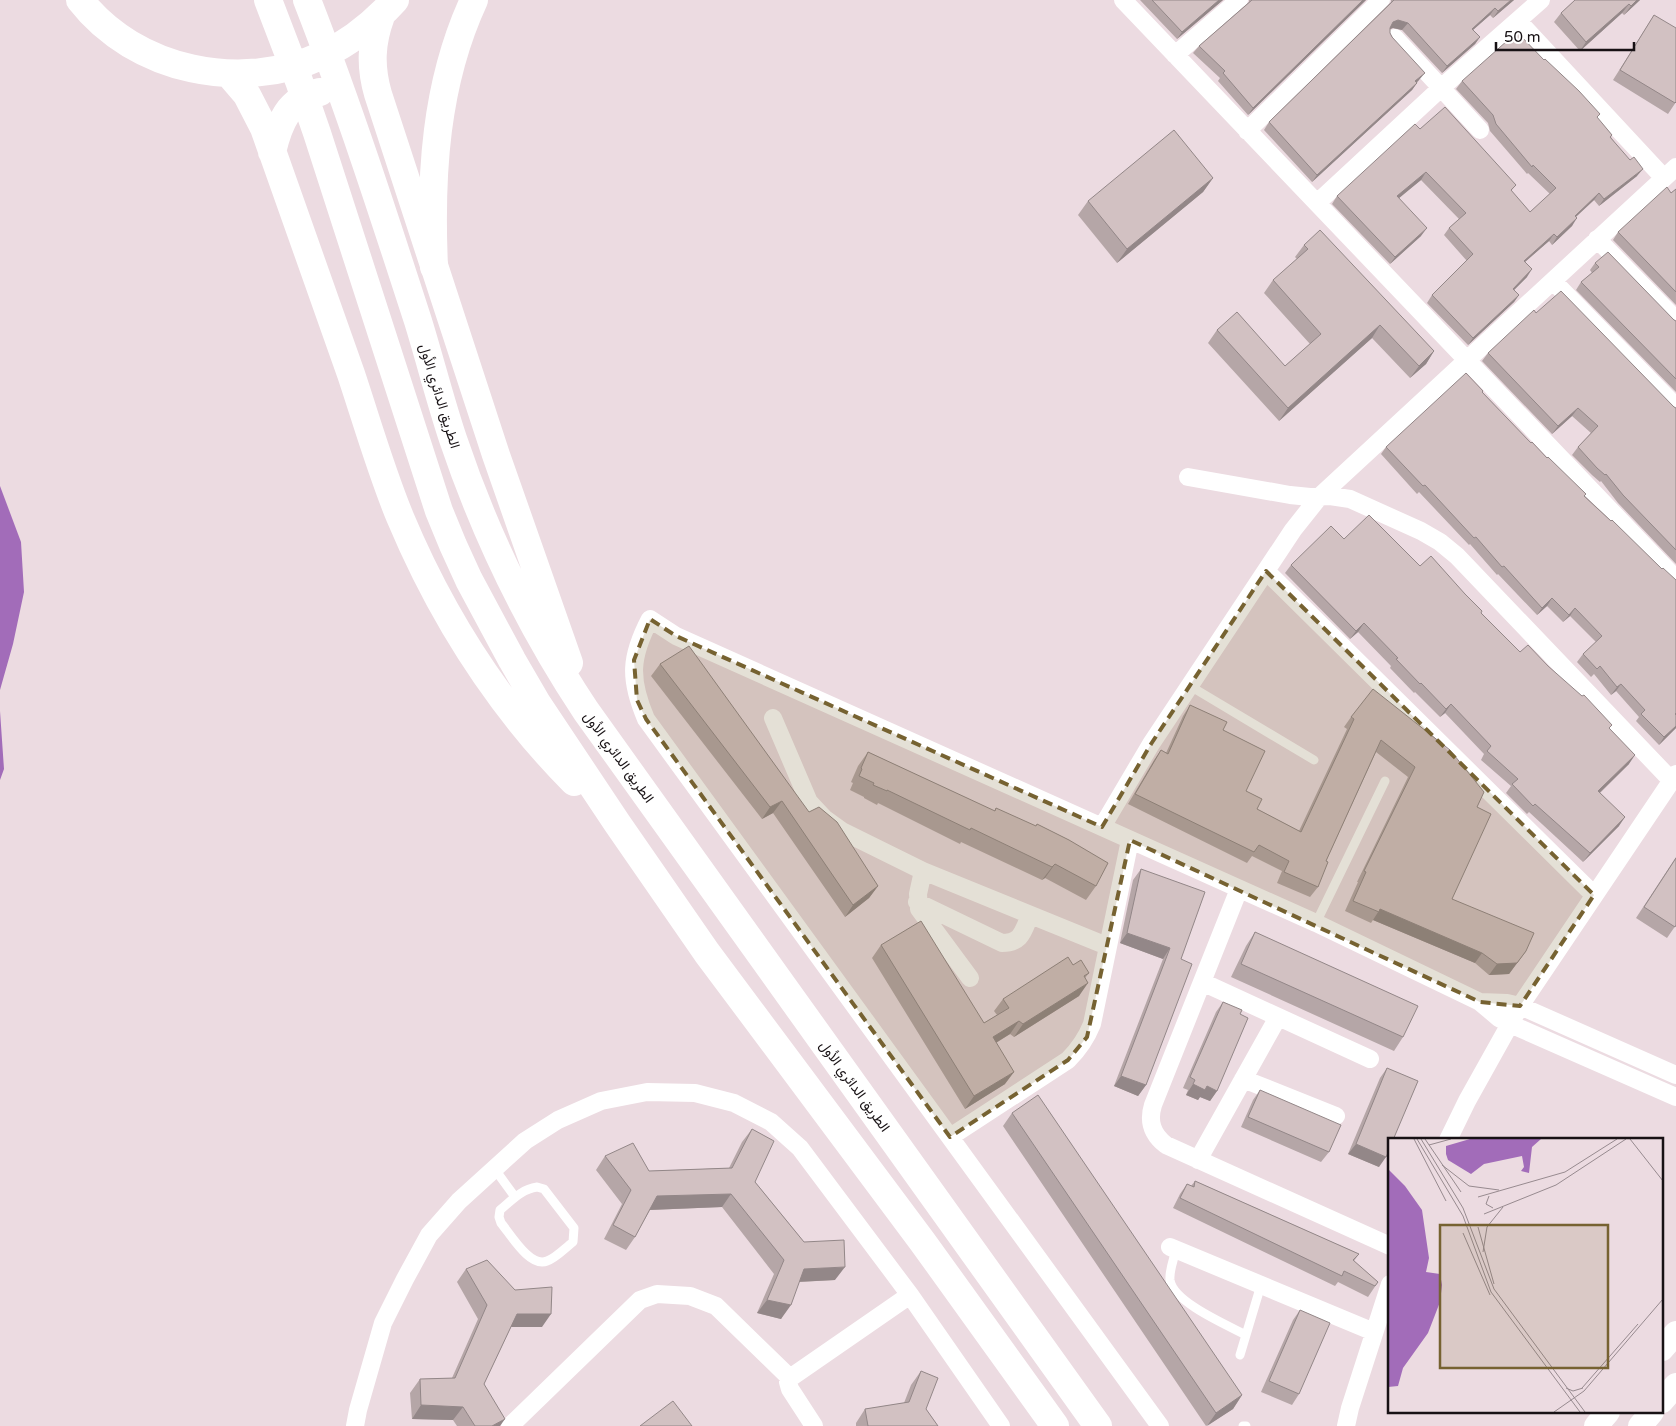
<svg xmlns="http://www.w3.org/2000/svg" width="1676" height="1426" viewBox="0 0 1676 1426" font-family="'Varela Round',Vazirmatn,sans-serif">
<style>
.water{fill:#a26cb9}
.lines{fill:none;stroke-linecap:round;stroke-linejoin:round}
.lane{stroke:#fff;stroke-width:9}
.street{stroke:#fff;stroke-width:18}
.secondary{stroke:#fff;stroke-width:24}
.primary{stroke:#fff;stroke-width:28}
.highway{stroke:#fff;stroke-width:28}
.wall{fill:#b5a6a7}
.shaded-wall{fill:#938788}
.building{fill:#d2c1c2;stroke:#938788}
.marked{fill:#766231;fill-opacity:0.2;stroke:#766231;stroke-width:4;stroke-dasharray:10 6;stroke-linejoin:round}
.labels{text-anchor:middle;stroke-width:5;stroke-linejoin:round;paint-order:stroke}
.street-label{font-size:14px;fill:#171114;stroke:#fff}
.inset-road{fill:none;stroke:#978a8f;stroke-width:1}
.view{fill:#766231;fill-opacity:0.15;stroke:#766231;stroke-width:2.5}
.inset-edge{fill:none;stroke:#171114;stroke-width:2.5}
</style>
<rect width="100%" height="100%" fill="#ecdbe1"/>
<path class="water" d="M0,486L21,542L24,592L13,644L0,690Z
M0,711L4,769L0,780Z"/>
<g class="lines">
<path class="lane" d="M1190,686L1314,760
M1316,923L1385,781
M494,1168L515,1197
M537,1187L544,1189L574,1228L573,1242C565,1248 556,1258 547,1261C530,1268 511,1235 501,1223L499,1217L500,1210C512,1200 522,1189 537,1187Z
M1176,1249C1174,1259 1169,1270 1170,1280C1173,1302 1227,1325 1246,1335
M1240,1355L1261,1285
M1243,1426H1246"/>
<path class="street" d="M1123,0L1676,579
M1518,21L1664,178
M1395,38L1480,130
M1175,55L1239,0
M1247,131L1381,0
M1317,203L1441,88L1541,0
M1597,239L1676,320
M1553,281L1676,407
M1188,477L1290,495L1310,497L1330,496L1350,499L1421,531L1440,542L1457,556L1671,780
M1266,571L1594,895
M773,718L809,802L824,818L842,831L923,871L1107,946
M1102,827L1151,744L1293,530L1320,496L1676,167
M923,871L918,894L919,909L970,978
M1239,889L1153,1105C1148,1121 1152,1134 1166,1145L1390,1246
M917,902L1002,943C1022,943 1023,931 1030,915
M1202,982L1370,1059
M1480,1002L1507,1003L1520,1006L1676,1075
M1243,1079L1336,1116
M950,1137L1068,1060C1079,1049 1086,1039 1092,1024L1130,840
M1448,1140L1467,1101L1520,1006L1676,774
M1198,1160L1278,1017
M1170,1247L1374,1332
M355,1426L358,1410L383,1323L405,1279L429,1235L459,1201L525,1141L558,1120L601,1101L647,1092L695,1093L734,1103L771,1122L800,1148L910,1295L1001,1426
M510,1426L640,1300L657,1294L690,1296L716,1306L790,1378
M814,1426L790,1389L788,1382L790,1378L910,1295
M1160,1426L646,719C629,679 630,657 650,619L676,636L1316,923L1480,1002L1499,1018L1510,1024L1676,1097
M1346,1426L1350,1408L1390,1284"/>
<path class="secondary" d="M1662,1349L1676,1333
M1662,1401L1676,1385
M1596,1426L1608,1412
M1640,1426L1652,1412"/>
<path class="primary" d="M80,0C135,71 242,93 323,55C351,42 374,23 395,0
M268,0L299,81L317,133L439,511L453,545L469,580L512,660L537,703L617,823L707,953L922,1241L1055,1426
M307,0C348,105 383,213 418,321C430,360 440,400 453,439C486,537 529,625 586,711L1098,1426
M381,16C371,43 370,66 378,94L496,455L569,663
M229,74L247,95L264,128C293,210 322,292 351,374C367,422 381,471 400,517C441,615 499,706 574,782
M272,152C279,123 288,99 320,92"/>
<path class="highway" d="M434,267C430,176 435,84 474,0"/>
</g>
<path class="wall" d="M1140,0H1223L1177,39Z
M1249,0H1366L1248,115L1218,81L1220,78L1193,53L1199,46L1249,2Z
M1391,0H1514L1493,18L1490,15L1473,30L1480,37L1475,44L1442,73L1402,30L1393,28L1390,29V33L1419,80L1417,83L1412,90L1312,182L1264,130L1269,122L1391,2Z
M1575,0H1640L1624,15L1622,13L1580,51L1554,22L1561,13Z
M1654,15L1676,102L1668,114L1613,80Z
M1462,81L1597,118L1612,135L1611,137L1637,176L1599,206L1594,200L1576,217L1572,226L1552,245L1549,241L1525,262L1527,277L1514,290L1519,295L1514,302L1468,345L1427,303L1432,295L1467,261L1444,235L1449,228L1459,219L1421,180L1398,198L1421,236L1390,264L1332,204L1337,196L1420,129L1516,185L1511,191L1530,212L1550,194L1528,173L1527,174L1490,131L1488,123L1456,89Z
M1213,178L1203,192L1117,263L1078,215L1088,201Z
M1676,189V305L1613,240L1618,232Z
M1304,245L1434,351L1426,364L1410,378L1372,338L1279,421L1208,343L1217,330L1285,366L1310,344L1264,293L1273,280L1297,259L1295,257Z
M1595,263L1676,321V392L1576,290L1581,282L1592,273L1590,270Z
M1536,313L1676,408V564L1618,503L1601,481L1600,482L1592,475L1572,455L1578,447L1591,433L1572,416L1552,434L1482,361L1488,353Z
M1482,392L1531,443L1585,496L1662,569L1676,580V728L1659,745L1636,721L1639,717L1616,691L1611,695L1594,674L1591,677L1577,662L1583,654L1596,642L1570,616L1563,622L1547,606L1537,615L1498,574L1497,575L1470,544L1469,545L1419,492L1417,494L1381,454L1386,447Z
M1344,539L1420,566L1481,613L1520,652L1609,729L1629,764L1600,793L1619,826L1583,862L1529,812L1527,814L1506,793L1511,786L1481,760L1484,754L1445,713L1440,717L1415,692L1414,693L1390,668L1391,666L1358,632L1350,639L1285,573L1291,565Z
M660,664L809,812L878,886L869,898L845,917L773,813L762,819L651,676Z
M1190,705L1223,730L1246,791L1257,809L1299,831L1347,729L1344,727L1351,717L1477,807L1452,899L1526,951L1509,974L1489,975L1475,963L1373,920L1371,923L1345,911L1358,882H1357L1408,777L1376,752L1326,861L1318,887L1310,897L1277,883L1282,871L1252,856L1247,863L1128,804L1154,760L1161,750L1166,753L1183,716Z
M868,752L994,811L996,808L1096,886L1086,900L1045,878L1042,880L961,842L960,844L878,803L877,805L864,798V797L850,790L853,783L851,782L858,766Z
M1676,857V925L1667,938L1636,918Z
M1141,869L1181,959L1146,1085L1138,1096L1114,1086L1163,959L1120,943L1133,880Z
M1255,932L1403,1037L1394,1051L1231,977L1246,946Z
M881,945L984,1023L997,1015L994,1011L1003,999L1073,965L1089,973L1085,978L1079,996L1014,1037L1010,1034L996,1043L1005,1084L965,1109L872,958Z
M1223,1002L1240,1014L1217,1091L1210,1101L1200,1097L1198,1100L1186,1095L1188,1090L1183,1088L1216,1012Z
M1387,1068L1379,1167L1348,1154L1380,1078Z
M1260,1090L1329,1152L1321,1162L1241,1127L1253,1100Z
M1012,1113L1242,1395L1233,1409L1206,1426L1003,1126Z
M752,1129L755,1182L835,1280L799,1282L781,1319L757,1313L774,1274L722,1207L650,1210L635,1237L626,1250L604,1239L622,1204L596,1170L605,1156L649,1171L729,1168L742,1142Z
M1195,1181L1359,1254L1354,1261L1378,1282L1368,1297L1338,1282L1335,1286L1173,1208L1180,1194L1187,1184L1191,1186Z
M466,1269L542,1327H511L484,1384L500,1426H457L453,1420L412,1419L410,1393L420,1379L452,1378L478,1319L457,1282Z
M1300,1310L1299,1394L1292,1405L1261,1392L1293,1320Z
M921,1371L926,1409L938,1426H856V1423L865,1409L904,1403L911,1385Z"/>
<path class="shaded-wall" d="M1219,0H1223L1177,39L1182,32Z
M1363,0H1366L1248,115L1253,108Z
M1511,0H1514L1493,18L1498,11Z
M1637,0H1640L1624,15L1631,6Z
M1629,4L1622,13L1580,51L1586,42Z
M1495,8L1490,15L1466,36L1472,29Z
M1398,20L1408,23L1402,30L1393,28L1388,30L1393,22Z
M1480,37L1475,44L1442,73L1447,66Z
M1425,73L1419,80L1410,88L1415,81Z
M1417,83L1412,90L1312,182L1317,175Z
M1643,169L1637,176L1599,206L1604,199Z
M1426,172L1421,180L1392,204L1397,196Z
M1213,178L1203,192L1117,263L1127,249Z
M1599,193L1594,200L1569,223L1575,216Z
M1577,218L1572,226L1552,245L1557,237Z
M1427,228L1421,236L1390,264L1395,257Z
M1554,234L1549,241L1518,268L1524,261Z
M1532,269L1527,277L1508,296L1513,289Z
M1519,295L1514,302L1468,345L1473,338Z
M1380,325L1372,338L1279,421L1288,408Z
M1434,351L1426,364L1410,378L1419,366Z
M1578,408L1572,416L1552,434L1558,426Z
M1552,598L1547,606L1537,615L1542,608Z
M1575,608L1570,616L1563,622Z
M1364,623L1358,632L1350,639L1356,631Z
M1621,684L1616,691L1611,695L1617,687Z
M1451,704L1445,713L1440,717L1446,709Z
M1676,726V728L1659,745L1664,737Z
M1635,755L1629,764L1592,800L1598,791Z
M782,801L773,813L762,819L770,807Z
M1625,817L1619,826L1583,862L1590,853Z
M1055,864L1045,878L1042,880L1052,867Z
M878,886L869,898L845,917L853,905Z
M1380,909L1482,953L1475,963L1373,920Z
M1127,933L1170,948L1163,959L1120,943Z
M1526,951L1509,974L1489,975L1497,964Z
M1088,983L1079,996L1014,1037L1023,1024Z
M1019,1021L1010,1034L984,1050L993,1037Z
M1014,1072L1005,1084L965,1109L974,1096Z
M1121,1076L1146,1085L1138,1096L1114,1086Z
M1193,1084L1207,1086L1217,1091L1210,1101L1200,1097L1198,1100L1186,1095Z
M1356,1144L1386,1157L1379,1167L1348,1154Z
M731,1194L722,1207L648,1210L657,1196Z
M845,1267L835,1280L795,1282L804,1269Z
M767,1300L791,1305L781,1319L757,1313Z
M517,1314H551L542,1327H508Z
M1242,1395L1233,1409L1207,1426L1216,1413Z
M421,1405L463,1407L453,1420L412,1419Z
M505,1419L500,1426H492Z"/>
<path class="building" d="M1152,0H1219L1182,32Z
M1252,0H1363L1253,108L1223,73L1225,71L1199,46Z
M1394,0H1511L1498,11L1495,8L1472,29L1480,37L1447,66L1408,23L1398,20L1393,22L1390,28V33L1392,37L1425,73L1415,81L1417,83L1317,175L1269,122Z
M1575,0H1637L1631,6L1629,4L1586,42L1561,13Z
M1654,15L1676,28V102L1675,103L1620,70Z
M1517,32L1544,60L1545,59L1579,91L1600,114L1597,117L1612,135L1610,137L1630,160L1634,157L1643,169L1604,199L1599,193L1575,216L1577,218L1557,237L1554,234L1524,261L1532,269L1513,289L1519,295L1473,338L1432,295L1473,254L1449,228L1466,213L1426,172L1397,196L1427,228L1395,257L1337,196L1415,124L1420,129L1445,107L1516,185L1511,190L1530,212L1556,188L1533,165L1532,167L1496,124L1493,115L1462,81Z
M1174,130L1213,178L1127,249L1088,201Z
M1667,187L1671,193L1676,189V292L1618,232Z
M1320,230L1434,351L1419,366L1380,325L1288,408L1217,330L1237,312L1285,366L1321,334L1273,280L1308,249L1304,245Z
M1608,252L1674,320L1676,321V379L1581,282L1599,267L1595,263Z
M1561,291L1674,407L1676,408V550L1623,495L1606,474L1605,475L1597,468L1578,447L1598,426L1578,408L1558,426L1488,353L1534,310L1536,313Z
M1466,373L1483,391L1482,392L1531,443L1532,442L1547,458L1548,457L1586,494L1584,496L1611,521L1612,520L1662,569L1663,568L1676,580V713L1675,714L1676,715V726L1664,737L1641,714L1645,710L1621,684L1617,687L1600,666L1597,669L1583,654L1602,636L1575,608L1569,615L1552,598L1542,608L1504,566L1502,567L1476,537L1474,538L1425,485L1423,486L1386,447Z
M1369,515L1420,566L1431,556L1465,594L1482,611L1481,613L1520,652L1528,645L1548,666L1582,696L1584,695L1612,725L1609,728L1635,755L1598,791L1625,817L1590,853L1535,804L1533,806L1512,784L1518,779L1487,751L1491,746L1451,704L1446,709L1421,683L1420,684L1396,659L1398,658L1364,623L1356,631L1291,565L1331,526L1344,539Z
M689,646L809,812L819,807L837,822L878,886L853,905L782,801L770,807L660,664Z
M1373,689L1450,750L1484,792L1477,807L1491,814L1452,899L1534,933L1526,951L1517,963L1497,964L1482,953L1380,909L1379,912L1353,901L1366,872L1364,871L1415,767L1381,740L1326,861L1328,862L1318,887L1284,872L1289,861L1259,845L1254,852L1135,794L1161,750L1168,754L1190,705L1227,722L1223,730L1265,751L1246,791L1262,799L1257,809L1301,832L1354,719L1351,717Z
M868,752L995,811L996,808L1036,826L1037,824L1069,840L1108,863L1096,886L1055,864L1052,867L971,828L970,830L887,790V791L873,785L874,783L859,776L862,769L861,768Z
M1676,858V925L1675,927L1644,907Z
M1141,869L1205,892L1181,959L1192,964L1146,1085L1121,1076L1170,948L1127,933Z
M921,921L984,1023L1009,1008L1003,999L1068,957L1073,965L1081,960L1089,973L1084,976L1088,983L1023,1024L1019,1021L993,1037L1014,1072L974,1096L881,945Z
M1255,932L1418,1006L1403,1037L1241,964Z
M1223,1002L1242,1010L1240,1014L1248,1018L1217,1091L1207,1086L1205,1090L1193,1084L1195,1080L1190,1077Z
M1387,1068L1418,1081L1393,1140H1390V1149L1386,1157L1356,1144Z
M1260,1090L1341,1125L1329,1152L1248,1117Z
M1038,1095L1242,1395L1216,1413L1012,1113Z
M752,1129L774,1141L755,1182L804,1242L844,1240L845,1267L804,1269L791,1305L767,1300L784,1260L731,1194L657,1196L635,1237L613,1225L631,1190L605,1156L633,1143L649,1171L732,1168Z
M1195,1181L1359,1254L1353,1260L1378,1282L1375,1286L1344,1271L1342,1276L1180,1198L1187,1184L1194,1187Z
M487,1260L515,1290L552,1287L551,1314H517L484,1384L505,1419L492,1426H475L463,1407L421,1405L420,1379L455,1378L487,1305L466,1269Z
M1300,1310L1330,1323L1299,1394L1269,1381Z
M921,1371L938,1378L926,1409L938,1426H868L865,1409L909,1402Z
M673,1401L692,1426H640Z"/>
<path class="marked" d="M1266,571L1594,895L1520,1006L1480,1002L1130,840L1087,1037L1068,1060L950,1137L646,719L637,700L634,660L650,619L676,636L1102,827L1151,744Z"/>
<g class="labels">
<g class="street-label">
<text transform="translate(440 396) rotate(73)" y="5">الطريق الدائري الأول</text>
<text transform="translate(619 757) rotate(54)" y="5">الطريق الدائري الأول</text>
<text transform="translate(855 1086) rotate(54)" y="5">الطريق الدائري الأول</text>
</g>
</g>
<g transform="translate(1388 1138)">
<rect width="275" height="275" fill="#ecdbe1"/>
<path d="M82,1H153L144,9L141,35L133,33L136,29L134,18L96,26L83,36L60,22L58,16V8ZM0,31L17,48L34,72L41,120L38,134L52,136L54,147L52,164L40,195L15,230L10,248L0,249Z" fill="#a26cb9"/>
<path class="inset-road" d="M26,1L58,63M29,1L75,78L103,154L192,274M33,1L75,70L106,151L197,274M37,1L73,54M242,1L275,43M41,7L63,1M54,27L81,48L111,52M101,58L98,66L105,70M90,59L177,34L229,1M96,76L168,47L238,1M90,89L106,146M75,95L102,157M95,114L99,89L115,69M178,250L185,253L195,250M194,250L250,186M166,274L196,253L275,161"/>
<path class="view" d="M52,87H220V230H52Z"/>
<rect width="275" height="275" class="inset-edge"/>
</g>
<path d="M1496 42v8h138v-8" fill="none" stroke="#171114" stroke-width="2.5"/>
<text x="1504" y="42" font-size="15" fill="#171114" stroke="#ffffff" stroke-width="4" paint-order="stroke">50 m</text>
</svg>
